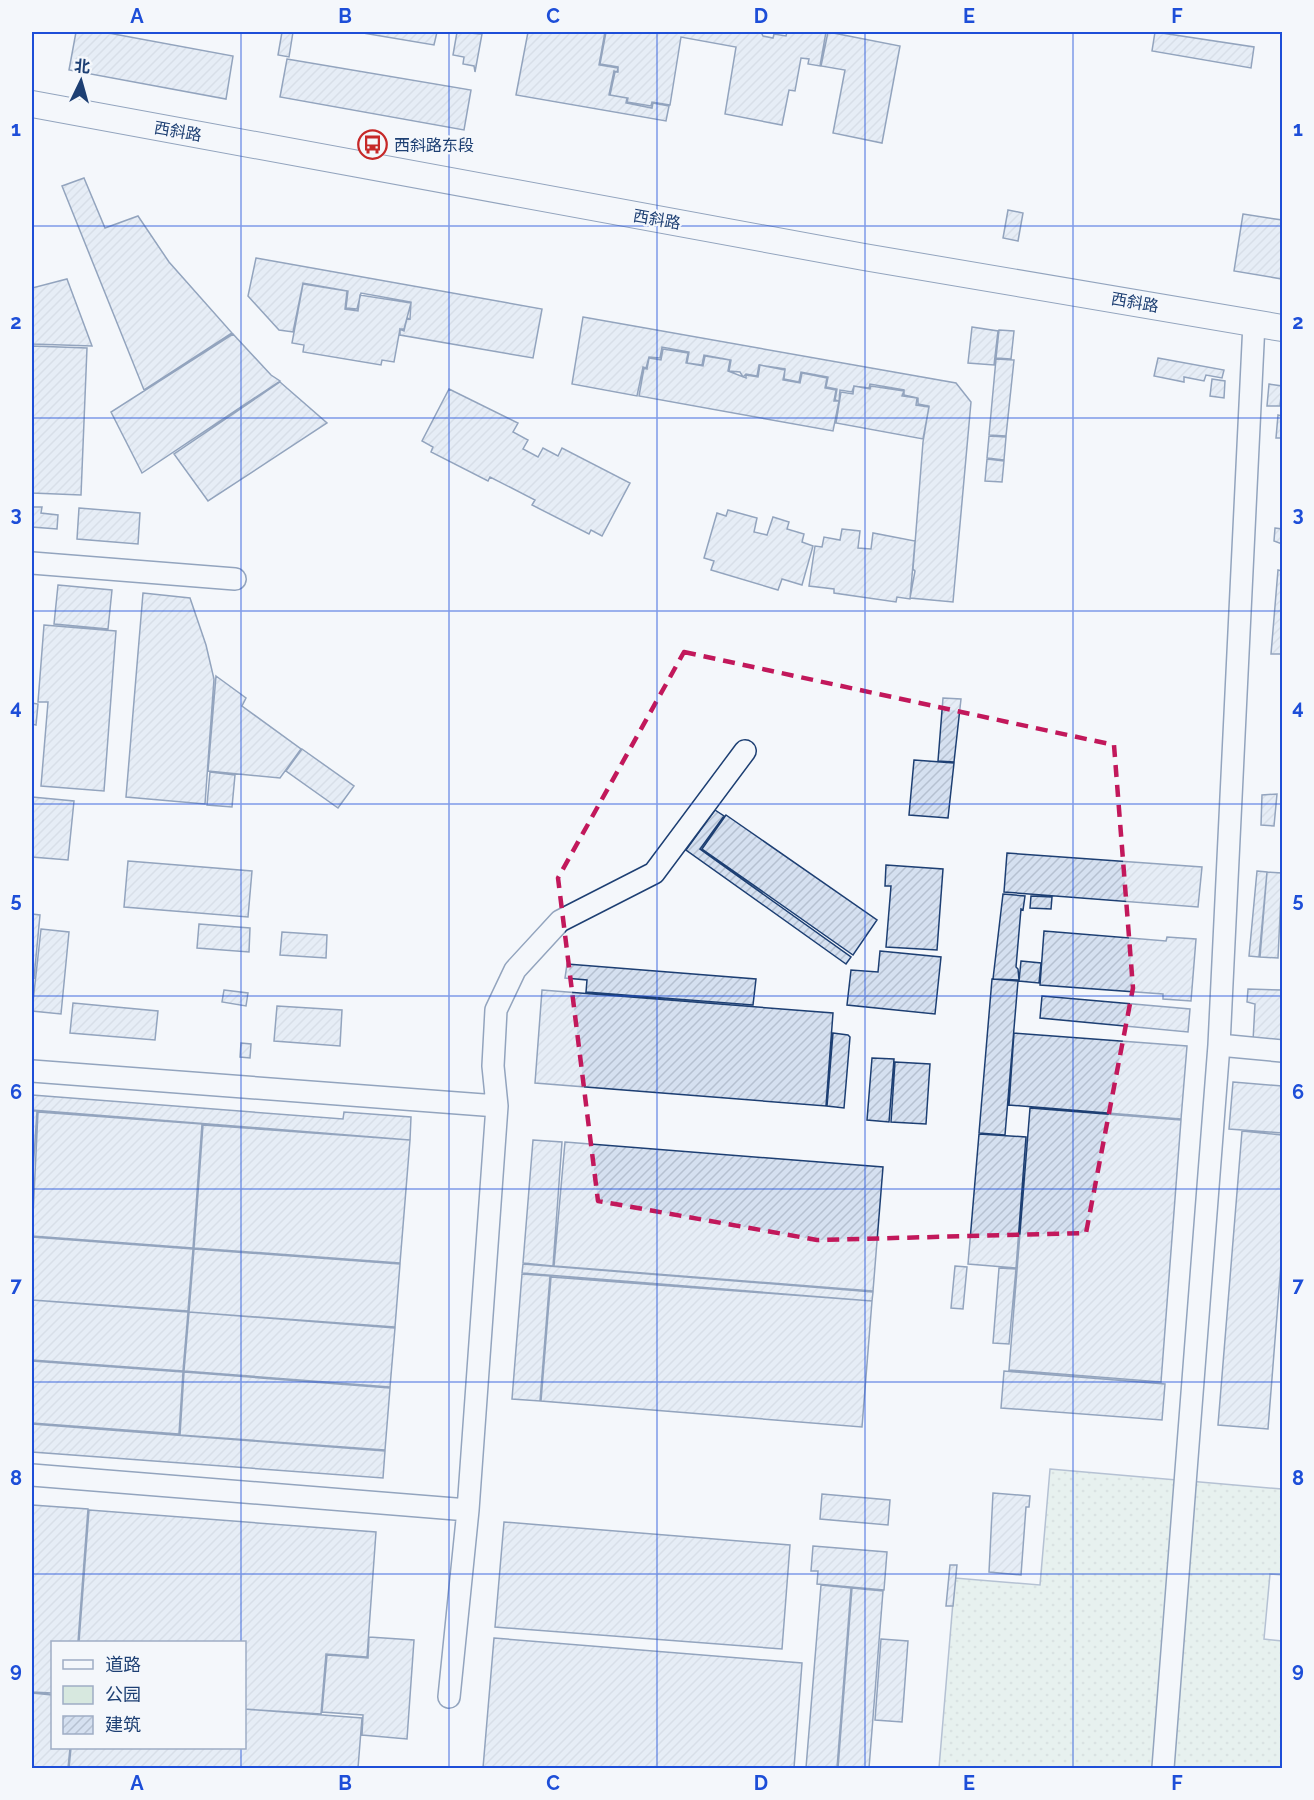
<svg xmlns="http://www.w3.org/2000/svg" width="1314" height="1800" viewBox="0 0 1314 1800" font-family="Raleway,'Noto Sans SC',sans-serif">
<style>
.green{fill:url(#green-dots);stroke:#687fa3;stroke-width:1.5}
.building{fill:url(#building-hatch);stroke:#1d3f73;stroke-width:1.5}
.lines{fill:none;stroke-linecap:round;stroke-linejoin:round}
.minor-casing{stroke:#1d3f73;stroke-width:24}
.tertiary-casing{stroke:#1d3f73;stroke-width:28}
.minor{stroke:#f4f7fb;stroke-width:21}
.tertiary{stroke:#f4f7fb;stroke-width:26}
.marked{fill:none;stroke:#c2185b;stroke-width:4.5;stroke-dasharray:12 8;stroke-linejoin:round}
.grid{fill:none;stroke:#1d4ed8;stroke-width:1.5;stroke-opacity:0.55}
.labels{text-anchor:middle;stroke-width:4.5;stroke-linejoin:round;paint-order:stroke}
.street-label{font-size:16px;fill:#1d3f73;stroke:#f4f7fb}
.poi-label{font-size:16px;fill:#1d3f73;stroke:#f4f7fb;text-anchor:start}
.neatline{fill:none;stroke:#1d4ed8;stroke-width:2}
.grid-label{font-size:20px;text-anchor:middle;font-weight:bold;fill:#1d4ed8}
</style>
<defs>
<pattern id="green-dots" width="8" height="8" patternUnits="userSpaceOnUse" patternTransform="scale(1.5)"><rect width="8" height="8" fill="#d7e8df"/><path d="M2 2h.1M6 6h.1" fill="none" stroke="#b8c8c3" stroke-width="1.8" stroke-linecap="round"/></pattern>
<pattern id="building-hatch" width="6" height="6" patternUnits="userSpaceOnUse" patternTransform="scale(1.5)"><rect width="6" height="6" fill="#d5e0f0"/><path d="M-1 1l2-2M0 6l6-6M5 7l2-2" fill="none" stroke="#b6c1d1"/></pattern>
</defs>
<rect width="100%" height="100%" fill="#f4f7fb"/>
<path class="green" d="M1050,1469L1282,1489V1575L1270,1574L1264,1639L1282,1641V1768H939L955,1578L1040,1585Z"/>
<path class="building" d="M76,32H103L233,56L226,99L69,70Z
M282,32H293L289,57L278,55Z
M357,32H437L434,45Z
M457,32L482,34L475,72L474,66L463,64L464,57L453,55Z
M528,32H605L599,65L618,68L617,72L614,71L609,95L627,98L626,103L652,108L653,103L669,106L666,121L516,95Z
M606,32H761L763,36L773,38L774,34L786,36L787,32H826L820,66L808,64L809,59L801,58L795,91L789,90L782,125L725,114L736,47L681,37L670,105L652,102L651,106L627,102L628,98L610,95L615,72H618V67L600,64Z
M828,32L900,46L882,143L833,133L845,70L821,66Z
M1155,32L1254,47L1251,68L1152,51Z
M287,59L471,90L464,130L280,97Z
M84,178L105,228L138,216L169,262L232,333L144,390L62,186Z
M1008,210L1023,213L1018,241L1003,238Z
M1243,214L1282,220V279L1234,271Z
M256,258L542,309L533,358L400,335V329L404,331L407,318L410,319L411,302L361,293L357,309L346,308L348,291L303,283L293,332L279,330L248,296Z
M67,279L92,346L32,344V288Z
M303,284L347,291L345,309L358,311L360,295L411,303L404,329H400L394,362L382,360L381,365L303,352L304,345L292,343Z
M583,317L956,383L971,402L953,602L910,598L915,571L913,569L923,442L929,406L918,404V398L904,395V390L870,384L869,388L854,386L852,392L840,390L839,401L835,400L837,389L826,387L828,377L801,372L799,382L784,379L785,369L759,365L757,376L746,374L743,377L740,372L729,371L731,360L704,355L702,365L687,363L689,352L662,347L660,358L649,357L646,368L643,367L637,396L572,384Z
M972,327L998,331L994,365L968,363Z
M999,330L1014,331L1011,359L996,358Z
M233,334L271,375L280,381L142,473L111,412Z
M32,346L87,348L81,495L32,493Z
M663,349L688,353L686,363L703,366L705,356L730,360L728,371L746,378V375L758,377L760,365L785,370L783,380L800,383L802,373L827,378L825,388L836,390L834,401H839L833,431L639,396L644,368L647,369L649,358L661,360Z
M1158,358L1224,370L1222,378L1206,375L1204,381L1184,377V382L1154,376Z
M996,359L1014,360L1006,436L989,435Z
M1212,379L1225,381L1224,398L1210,396Z
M280,382L327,423L208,501L174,454Z
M1269,384L1282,386L1280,406H1267Z
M854,386L870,389L871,386L904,391L902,396L917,398L916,405L929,407L923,439L836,423L841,392L853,394Z
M449,389L518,423L513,432L528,440L523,449L538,457L543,448L558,456L562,448L630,483L602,536L591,530L589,534L532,505L535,500L490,477L488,481L431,452L433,447L422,441Z
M1278,415L1282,416V438H1276Z
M989,436L1006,437L1004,460L987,458Z
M987,459L1004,461L1002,482L985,481Z
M32,507H42L41,513L58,515L57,529L32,527Z
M79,508L140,513L138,544L77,539Z
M728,510L757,518L754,532L767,535L773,517L789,522L787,529L804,534L802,542L813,546L802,585L782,579L778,590L711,570L714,561L704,558L717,513L726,516Z
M1275,528L1282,529V544L1274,541Z
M842,529L860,531L858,548L871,549L873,533L915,541L910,599L897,597L896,602L834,593V589L809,586L815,546L822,547L824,537L840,540Z
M1282,566V654H1271L1278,570L1282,571Z
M58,585L112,590L108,629L54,624Z
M143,593L190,598L206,645L214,679L205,804L126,797Z
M44,625L116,631L104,791L41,786L48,702H38Z
M216,676L246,698L242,706L301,749L280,778L208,771Z
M943,698L961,699L954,762L938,761Z
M32,703L38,704L36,725L32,724Z
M302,749L354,786L338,808L286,771Z
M914,760L954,763L948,818L909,815Z
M210,772L235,775L232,807L207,805Z
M1277,794L1274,826L1261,825L1262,795Z
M32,797L74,801L68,860L32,857Z
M715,810L724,816L700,849L851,957L846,964L686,850Z
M726,815L877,920L853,955L702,849Z
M1007,853L1202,867L1198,907L1004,892Z
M128,861L252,871L248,917L124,907Z
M886,865L943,869L937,950L886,947L891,886H885Z
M1257,871L1267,872L1259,957L1249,956Z
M1267,872L1282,873L1278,958L1260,957Z
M1003,894L1025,896L1023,910L1021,909L1016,967L1018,969L1019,980L993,979Z
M1031,896L1052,897L1051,909L1030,908Z
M32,914L40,915L34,978L32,977Z
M199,924L250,928L249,952L197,948Z
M41,929L69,932L61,1014L32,1011Z
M1044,931L1166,941L1167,937L1196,939L1191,1001L1163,999V994L1040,985Z
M282,932L327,935L326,958L280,955Z
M880,951L941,957L935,1014L847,1005L851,970L878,972Z
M1021,961L1041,963L1039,983L1019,981Z
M567,964L756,979L753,1005L586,992L587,980L565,978Z
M992,979L1018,981L1005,1135L979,1133Z
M1248,989L1282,990V1043L1253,1041L1255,1004L1247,1002Z
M224,990L248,993L246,1006L222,1002Z
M542,990L833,1013L826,1106L535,1083Z
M1042,996L1190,1009L1188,1032L1040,1018Z
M73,1003L158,1011L155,1040L70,1033Z
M277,1006L342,1010L340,1046L274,1041Z
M833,1033L848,1035L850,1037L844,1108L827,1106Z
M1014,1033L1187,1046L1181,1119L1009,1105Z
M241,1043L251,1044L250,1058L240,1057Z
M872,1058L894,1059L889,1122L867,1120Z
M895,1062L930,1064L926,1124L891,1122Z
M1233,1082L1282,1086V1133L1229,1129Z
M32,1095L343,1119L344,1112L411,1117L410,1140L32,1110Z
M1030,1108L1181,1120L1161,1382L1009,1370Z
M32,1111H37L32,1187Z
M38,1112L202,1124L193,1248L32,1236Z
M203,1125L410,1140L400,1263L194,1248Z
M1242,1131L1282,1135V1251L1268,1429L1218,1425Z
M979,1134L1026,1137L1016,1268L968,1264Z
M533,1140L562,1142L553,1266L523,1263Z
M565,1142L883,1167L873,1291L554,1266Z
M32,1237L193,1249L188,1311L32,1300Z
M194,1249L400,1264L395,1327L189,1312Z
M523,1264L873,1292L872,1301L522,1273Z
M955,1266L967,1267L963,1309L951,1308Z
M999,1268L1016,1269L1009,1344L993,1343Z
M522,1274L550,1276L540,1401L512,1399Z
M551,1277L872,1301L862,1427L541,1401Z
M32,1300L188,1312L183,1371L32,1360Z
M189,1312L395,1328L390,1387L184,1371Z
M32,1361L183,1372L179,1434L32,1423Z
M1004,1371L1165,1384L1162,1420L1001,1408Z
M184,1372L390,1388L385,1450L180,1435Z
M32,1424L385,1451L383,1478L32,1452Z
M993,1493L1030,1496L1029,1507H1026L1021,1575L989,1572Z
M822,1494L890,1500L888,1525L820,1519Z
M32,1505L88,1509L78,1642H52V1693L32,1692Z
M89,1510L376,1532L367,1657L326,1654L321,1714L244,1709V1642H79Z
M504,1522L790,1545L782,1649L495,1627Z
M813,1546L887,1552L884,1590L817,1584L818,1571H811Z
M950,1565H957L953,1606H946Z
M821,1585L851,1588L837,1768H806Z
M852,1588L883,1591L869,1768H838Z
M369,1637L414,1640L407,1739L362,1735L363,1715L322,1712L327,1655L368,1658Z
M494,1638L802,1663L794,1768H483Z
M881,1639L908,1641L902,1722L875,1720Z
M32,1693L52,1695V1748H70L68,1768H32Z
M244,1709L362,1718L358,1768H69L71,1748H244Z"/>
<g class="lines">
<defs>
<path id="minor" d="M32,563L235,579
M1219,1045L1282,1051
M32,1071L497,1106
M32,1475L468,1510
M449,1697L468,1510L497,1106L493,1066L496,1010L515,970L560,921L654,873L745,751
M1163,1768L1219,1045L1254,323"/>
<path id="tertiary" d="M32,104L864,257L1282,328"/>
</defs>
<use href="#minor" class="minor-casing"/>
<use href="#tertiary" class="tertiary-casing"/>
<use href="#minor" class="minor"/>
<use href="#tertiary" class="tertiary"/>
</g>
<path d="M0 0H1314V1800H0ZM684,652L1114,745L1133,988L1086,1233L817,1240L598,1201L558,878Z" fill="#f4f7fb" fill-opacity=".55" fill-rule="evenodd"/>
<path class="marked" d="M684,652L1114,745L1133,988L1086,1233L817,1240L598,1201L558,878Z"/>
<path class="grid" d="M241,32V1642M449,32V1768M657,32V1768M865,32V1768M1073,32V1768M32,226H1282M32,418H1282M32,611H1282M32,804H1282M32,996H1282M32,1189H1282M32,1382H1282M32,1574H1282M241,1748V1768"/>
<defs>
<symbol id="bus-ring" viewBox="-11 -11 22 22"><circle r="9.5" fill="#f4f7fb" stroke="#c62828" stroke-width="1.5"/><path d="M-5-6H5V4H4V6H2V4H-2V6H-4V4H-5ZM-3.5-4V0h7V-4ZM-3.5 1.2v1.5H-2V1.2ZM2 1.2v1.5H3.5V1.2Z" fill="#c62828"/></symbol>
</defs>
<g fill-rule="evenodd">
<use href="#bus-ring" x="356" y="128" width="33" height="33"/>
</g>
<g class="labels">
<g class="street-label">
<text transform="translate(178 131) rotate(10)" y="6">西斜路</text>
<text transform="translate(657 219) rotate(10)" y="6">西斜路</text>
<text transform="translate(1135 302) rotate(10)" y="6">西斜路</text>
</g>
<g class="poi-label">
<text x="394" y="151">西斜路东段</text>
</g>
</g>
<rect width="1314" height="1800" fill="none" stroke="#f4f7fb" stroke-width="66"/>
<rect x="51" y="1641" width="195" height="108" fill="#f4f7fb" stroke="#9eadc5" stroke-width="1.5"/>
<rect x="63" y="1660" width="30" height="9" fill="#f4f7fb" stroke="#9eadc5" stroke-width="1.5"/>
<text x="105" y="1671" font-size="18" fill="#1d3f73">道路</text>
<rect x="63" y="1686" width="30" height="18" fill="#d7e8df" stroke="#9eadc5" stroke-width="1.5"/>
<text x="105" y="1701" font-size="18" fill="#1d3f73">公园</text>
<rect x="63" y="1716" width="30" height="18" fill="url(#building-hatch)" stroke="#9eadc5" stroke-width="1.5"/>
<text x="105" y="1731" font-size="18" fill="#1d3f73">建筑</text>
<g transform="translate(81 81) rotate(5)" stroke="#f4f7fb" stroke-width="4.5" paint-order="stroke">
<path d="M0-4.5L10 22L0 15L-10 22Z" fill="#1d3f73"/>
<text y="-9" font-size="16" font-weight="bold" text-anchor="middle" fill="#1d3f73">北</text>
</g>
<rect x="33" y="33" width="1248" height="1734" class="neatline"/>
<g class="grid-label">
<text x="137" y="23">A</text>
<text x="345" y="23">B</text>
<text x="553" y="23">C</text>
<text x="761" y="23">D</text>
<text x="969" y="23">E</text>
<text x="1177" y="23">F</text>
<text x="16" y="136">1</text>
<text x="1298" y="136">1</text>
<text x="16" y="329">2</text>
<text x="1298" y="329">2</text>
<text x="16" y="521">3</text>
<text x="1298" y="521">3</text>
<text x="16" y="714">4</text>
<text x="1298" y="714">4</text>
<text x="16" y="907">5</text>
<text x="1298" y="907">5</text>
<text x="16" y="1099">6</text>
<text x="1298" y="1099">6</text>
<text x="16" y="1292">7</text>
<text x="1298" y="1292">7</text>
<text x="16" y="1485">8</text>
<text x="1298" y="1485">8</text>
<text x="16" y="1677">9</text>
<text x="1298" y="1677">9</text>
<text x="137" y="1790">A</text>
<text x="345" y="1790">B</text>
<text x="553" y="1790">C</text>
<text x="761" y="1790">D</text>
<text x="969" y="1790">E</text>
<text x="1177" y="1790">F</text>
</g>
</svg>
